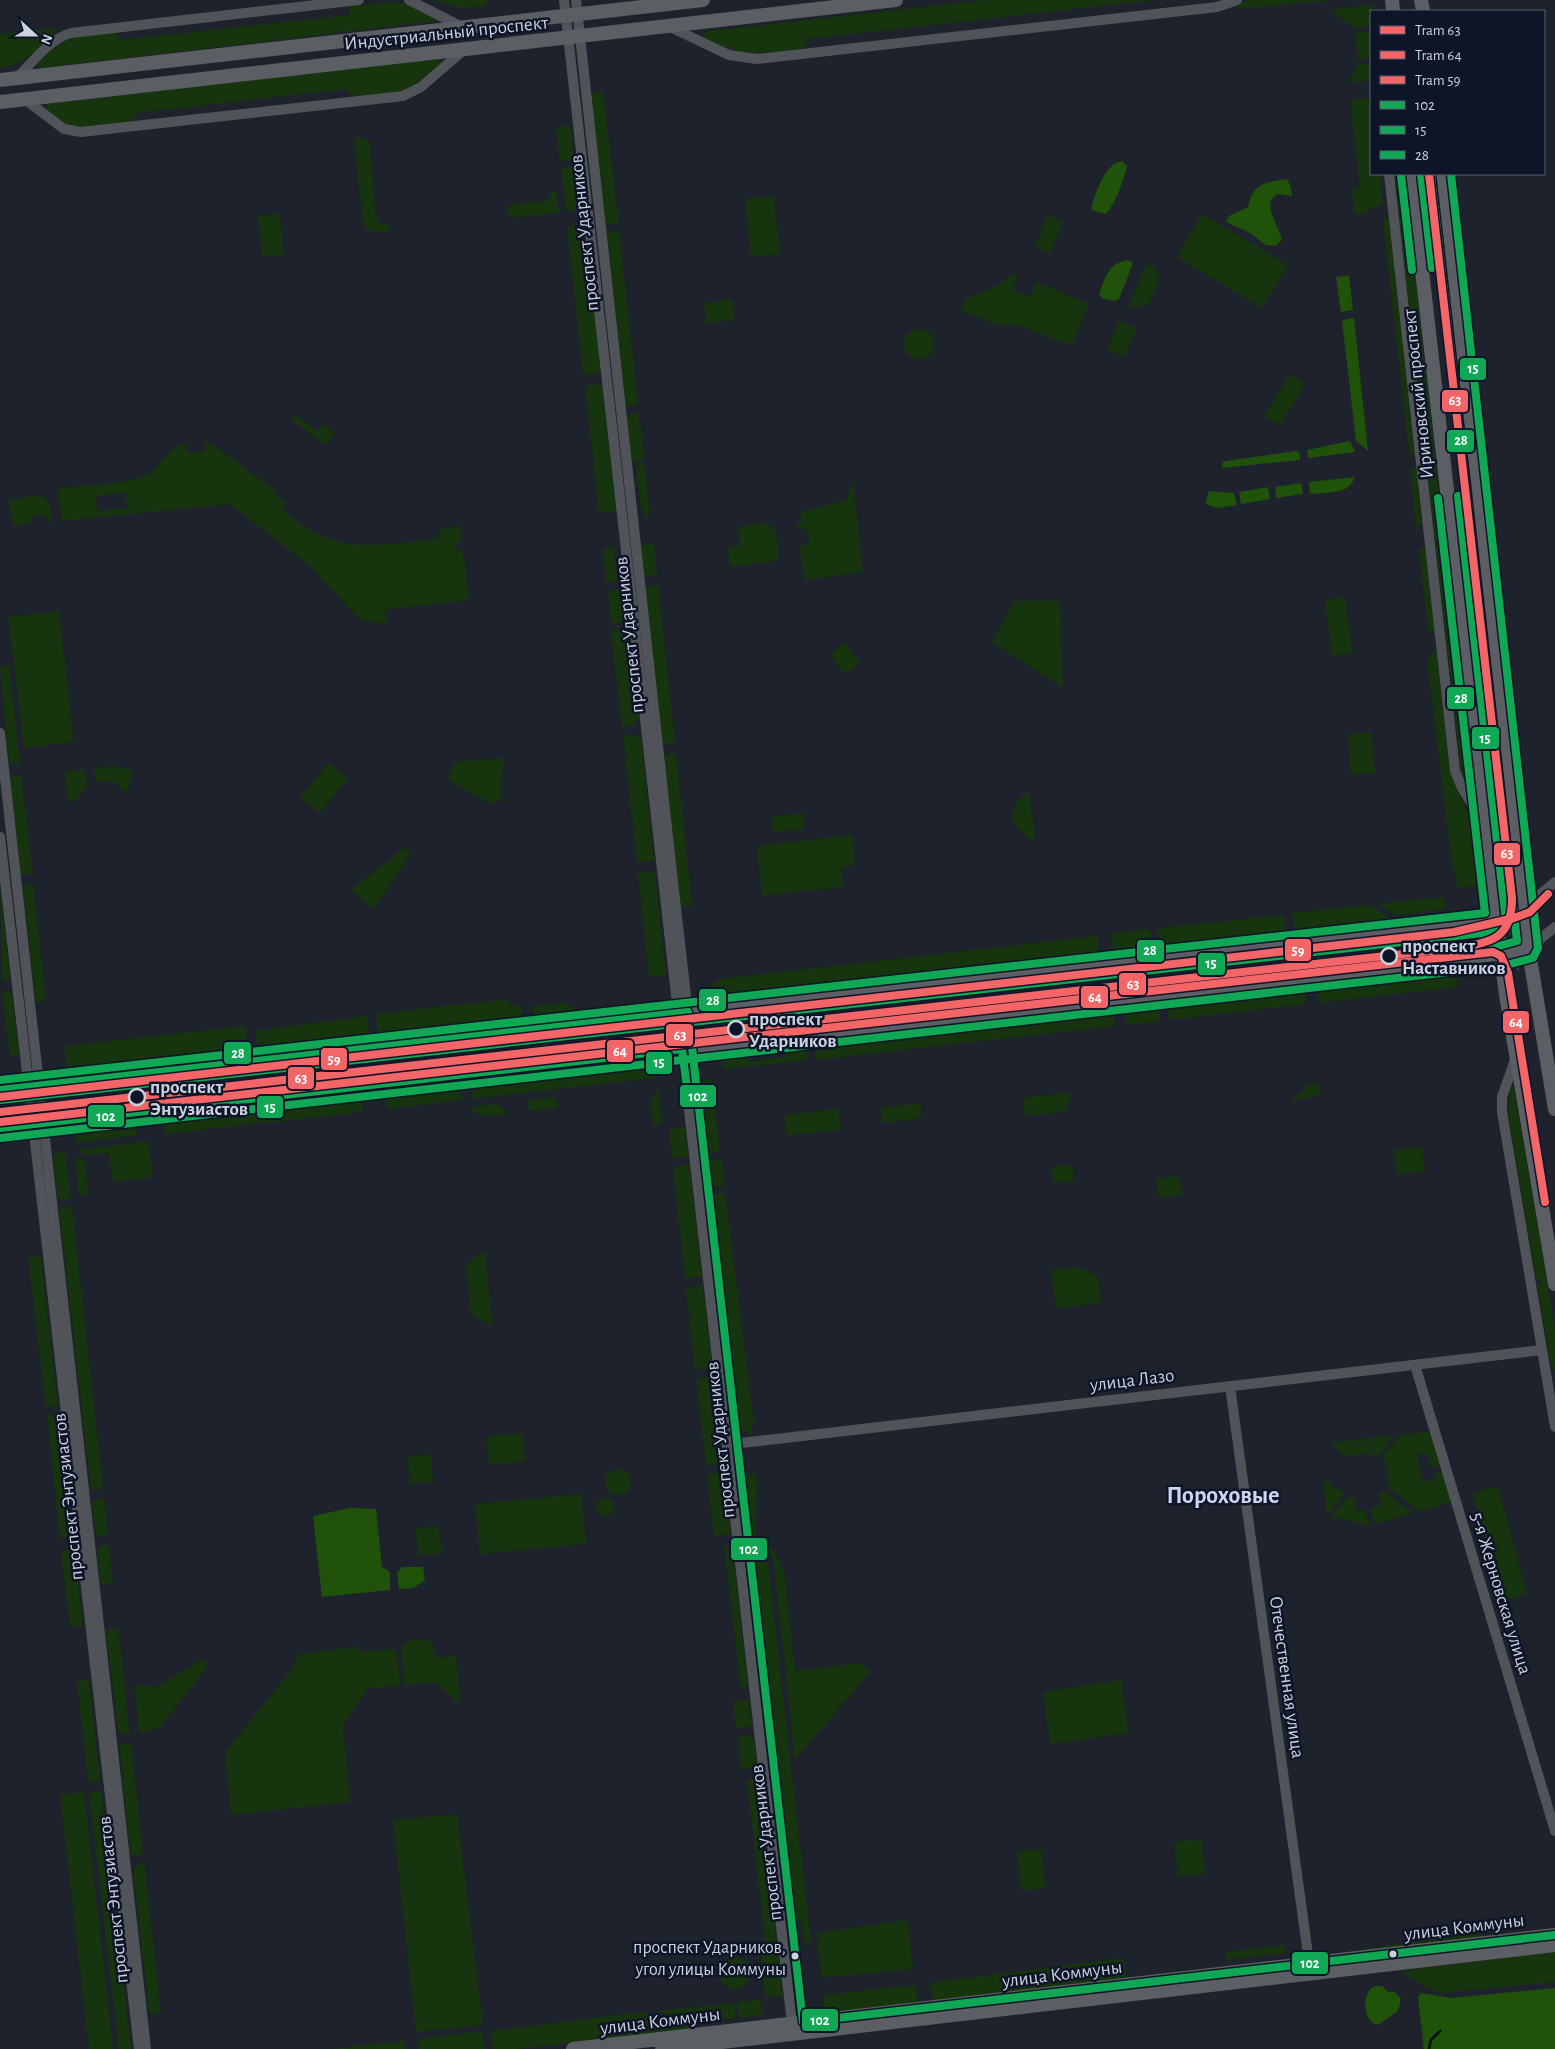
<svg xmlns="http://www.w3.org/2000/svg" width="1555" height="2049" viewBox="0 0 1555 2049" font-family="'Alegreya Sans',sans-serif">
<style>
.green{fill:#16340d;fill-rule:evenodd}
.forest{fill:#20520a}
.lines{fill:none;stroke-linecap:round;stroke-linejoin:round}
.stream{stroke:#061505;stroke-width:3}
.minor{stroke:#505358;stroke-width:10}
.major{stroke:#5b5e63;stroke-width:14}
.tram{stroke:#5a5b60;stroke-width:1}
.bus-1-casing{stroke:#0f1528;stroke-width:11}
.bus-2-casing{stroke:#0f1528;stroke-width:11}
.bus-3-casing{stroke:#0f1528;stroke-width:11}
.bus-1{stroke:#10a855;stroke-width:8}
.bus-2{stroke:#10a855;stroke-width:8}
.bus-3{stroke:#10a855;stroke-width:8}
.tram-1-casing{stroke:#0f1528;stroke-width:11}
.tram-2-casing{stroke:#0f1528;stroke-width:11}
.tram-3-casing{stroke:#0f1528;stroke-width:11}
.tram-1{stroke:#f36567;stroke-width:8}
.tram-2{stroke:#f36567;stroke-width:8}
.tram-3{stroke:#f36567;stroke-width:8}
.stop-dot{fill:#0f1528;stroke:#ccd1de;stroke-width:2.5}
.bus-dot{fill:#ccd1de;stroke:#0f1528;stroke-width:2}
.labels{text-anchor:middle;stroke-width:5;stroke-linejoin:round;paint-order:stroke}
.bus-label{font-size:18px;fill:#ccd1de;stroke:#0f1528;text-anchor:end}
.street-label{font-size:19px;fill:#ccd1de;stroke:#0f1528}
.stop-label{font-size:19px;font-weight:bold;fill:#ccd1de;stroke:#0f1528;text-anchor:start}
.district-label{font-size:24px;font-weight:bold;fill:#ccd6f1;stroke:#0f1528}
.line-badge{stroke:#0f1528;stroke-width:2}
.badge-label{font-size:14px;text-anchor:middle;font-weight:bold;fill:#fff}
</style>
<rect width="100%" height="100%" fill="#1e222c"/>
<path class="green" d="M436,0H489L484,6L459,8Z
M986,0H1155L808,39L805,48C775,52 748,58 720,45C714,42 707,40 703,35L707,31Z
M1247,0H1336L1238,9L1235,7Z
M391,2L405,4L435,18L436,21L41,68L38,65C40,60 44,57 48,53C68,34 89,35 115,32L122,40L349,15L350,7L354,6Z
M1374,5L1371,26L1354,28L1334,13V9Z
M57,28V30C40,47 25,65 0,68V34Z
M1371,31V58L1358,60L1355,33Z
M440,59L442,63L417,83L402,92L356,96L348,93L346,89L138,113L132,122L81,128L67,126L45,109L48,104Z
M1371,63V81L1348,82L1359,64Z
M603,92L619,224L606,225L590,93Z
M1371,98V174H1380L1383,204L1358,215L1354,212L1352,191L1360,186L1350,100Z
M570,126L574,159L560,161L556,127Z
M356,137L366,139L369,142L376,215L379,224L388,223L389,232C378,233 370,233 363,224L354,139Z
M578,166L583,209L566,211L561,168Z
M1394,174H1404L1472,794L1461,772Z
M556,191L559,213L510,218L507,216L508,205L551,200L550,192Z
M774,196L780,254L751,257L745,199Z
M280,214L283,255L262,257L258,216Z
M1202,214L1288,265L1262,308L1177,257Z
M1048,215L1063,222L1050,253L1035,247Z
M1385,217L1389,218L1415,456L1409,452L1383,221Z
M585,225L601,373L583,375L567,227Z
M619,231L638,404L626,406L607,233Z
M1146,264L1153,266L1160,277L1150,303L1137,308L1129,306Z
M1014,273L1018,275L1013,289L1030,297L1036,282L1089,304L1072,346L1015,324L997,325L960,310C967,293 983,293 998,285C1003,282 1008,277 1014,273Z
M732,299L734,320L706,323L704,303Z
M1119,321L1137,328L1125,357L1107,350Z
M904 344a15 15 0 1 1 30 0a15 15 0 1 1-30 0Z
M1290,374L1305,384L1280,425L1264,416Z
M602,384L616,511L599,513L585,386Z
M639,413L644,460L632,462L627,418L629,415Z
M296,415L317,431L323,424L335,433L325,445L292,420Z
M204,442L215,446L277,492L275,495L286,503L282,510C339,556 370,546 438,539L440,530L460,525L462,539L456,545V551L463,550L469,600L385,610L386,624L359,619L311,567L230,504L62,521L57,489C80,486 128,484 147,475C163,466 166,446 186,444L188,453L205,451ZM126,492L127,508L97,511L96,496Z
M645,465L650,516H645L644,509L641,510L636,466Z
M1416,467L1422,525L1416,526L1410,468Z
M853,481L863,572L805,580L799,546L809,544L806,529H796V525L801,524L800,512L846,500Z
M39,495L49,502L52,519L50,523H47L46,515L31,516L30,524L13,525L8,500Z
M767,523L776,532L779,555L776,561L730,567L727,547L740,546L738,527Z
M654,544L657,575L644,576L641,545Z
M614,547L617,581L606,582L603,549Z
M1419,548H1425L1435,633L1428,631Z
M658,585L675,743L662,744L645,587Z
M624,589L628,621L611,623L608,591Z
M1340,597L1345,600L1353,653L1332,656L1325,600Z
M1014,601H1060L1063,688L992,642Z
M59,611L74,742L24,748L8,617Z
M629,628L639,718L632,725L622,728L611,630Z
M845,643L860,663L845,674L830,654Z
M1436,648L1450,773L1474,828L1481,885L1457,888L1456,875L1453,872L1427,660Z
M9,665L20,764L9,763L0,667Z
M1371,732L1375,773L1351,775L1348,734Z
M633,734L641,739L654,860L637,863L623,736Z
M676,753L692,906L680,907L664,755Z
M505,758L501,781L502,799L491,804L448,780L455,762Z
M328,763L348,778L320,813L300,798Z
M113,766L134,771L127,793L112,781L96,782L94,768Z
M85,769L87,786L75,802L68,801L65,772Z
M21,774L33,875L21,874L10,778Z
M1029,791L1035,839L1031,840L1018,829L1011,819L1017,801Z
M803,813L805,829L773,832L771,817Z
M852,835L855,865L841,867L843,887L762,896L757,846Z
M402,848L411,853L374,909L351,890C368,875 387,864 402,848Z
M652,871L655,872L666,976L649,977L638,873Z
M33,884L46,1001L36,1002L23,887Z
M0,886L10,977L8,981L2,982Z
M1444,897L1446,909L1395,915L1378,904Z
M1369,905L1393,920V923L1298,932L1294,926L1292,913Z
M1284,915L1285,926L1282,935L1161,947L1158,928Z
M1150,929L1153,947L1114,952L1110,934Z
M1098,936V954L712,998L711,986L720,979Z
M1381,944V947L1150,974L1162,971V968Z
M1382,958V962L1164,987L1163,984L1151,985Z
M1142,970L1143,974L786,1015L785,1010Z
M1456,973L1458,987L1319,1003L1318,989Z
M1144,985V989L787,1029V1025Z
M2,991H9L12,993L19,1055L10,1056Z
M1305,991L1306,1004L1169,1020L1168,1006Z
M508,999L509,1004L521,1007L522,1013L519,1022L378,1037L376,1014Z
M567,1003L582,1014L535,1019L531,1006Z
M1159,1007L1160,1021L1127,1025L1126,1011Z
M1113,1013L1115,1026L815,1060L814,1047Z
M367,1016L370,1039L260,1050L256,1043L255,1031Z
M246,1026L247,1043L244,1052L67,1072L64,1046Z
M648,1026L649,1030L367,1062L380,1059L379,1056Z
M650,1040L651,1045L382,1076L381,1072H369Z
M807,1050L808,1060L724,1069L723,1060L747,1057L748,1062L785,1057V1053Z
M360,1057L361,1063L70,1095L69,1091Z
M653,1064L655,1078L471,1099L473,1085Z
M362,1073L363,1077L144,1103L143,1097Z
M711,1079L720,1151L709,1153L701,1081Z
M1318,1083L1320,1096L1292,1101V1098L1301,1093L1306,1085Z
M457,1086L463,1100L387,1109L385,1095Z
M1511,1086L1514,1087L1555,1329V1369L1552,1370L1537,1284L1542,1283V1279H1536L1508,1112Z
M658,1088L662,1124L653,1125L650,1102Z
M1073,1092L1065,1112L1025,1116L1023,1098Z
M378,1095L362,1099L363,1112L164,1134L166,1119Z
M556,1097L557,1108L529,1111L528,1100Z
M920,1103L922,1118L883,1123L881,1108Z
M496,1104L509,1113C495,1115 478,1121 471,1107Z
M839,1109L841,1130L787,1135L785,1115Z
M133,1126L139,1135L76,1143L75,1135Z
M685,1127L688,1156L672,1158L669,1129Z
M148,1141L153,1177L113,1182L109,1153L85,1155L76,1150Z
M1422,1147L1425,1171L1397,1174L1394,1150Z
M65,1152L71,1199H58L53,1154Z
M75,1156L84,1160L89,1194L79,1196Z
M721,1159L725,1186L713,1187L710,1160Z
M689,1165L702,1276L685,1279L673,1167Z
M1072,1165L1074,1181L1053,1183L1051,1167Z
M1179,1176L1182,1195L1159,1198L1156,1179Z
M725,1193L754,1424L751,1425L752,1436L742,1430L739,1424L714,1195Z
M59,1207H72L103,1489L91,1490Z
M483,1252L485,1253L492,1326L474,1316L471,1311L466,1267L469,1262Z
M41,1256L58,1406L46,1407L28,1258Z
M1079,1267L1098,1276L1101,1303L1056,1308L1051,1270Z
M703,1286L712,1368L695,1370L686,1288Z
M713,1377L723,1464L706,1466L696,1379Z
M59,1414L73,1533L60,1540L47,1415Z
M1433,1431L1444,1466L1432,1468L1427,1453L1417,1455L1422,1482L1435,1480L1434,1474L1445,1472L1454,1502L1419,1511L1389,1488L1386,1461L1382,1457L1400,1435Z
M522,1433L525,1461L489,1465L486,1437Z
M1394,1435L1378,1456L1369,1441L1347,1445V1454L1345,1456L1330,1443Z
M1368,1442L1376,1455L1362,1453L1348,1458V1446Z
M431,1454L433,1482L410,1484L407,1457Z
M605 1482a13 13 0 1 1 26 0a13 13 0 1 1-26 0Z
M724,1472L731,1534L714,1536L707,1474Z
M757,1474L756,1532L768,1565L811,1942L804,1943L801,1921L795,1922L745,1475Z
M1323,1480L1332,1484V1489L1338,1488L1345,1493L1327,1516Z
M1498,1486L1527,1594L1501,1601L1473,1493Z
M1383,1491L1413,1513L1374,1524L1370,1509L1382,1504L1379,1494Z
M581,1494L586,1544L480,1554L475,1504Z
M1349,1496L1354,1499L1356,1511L1364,1509L1370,1526L1340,1518L1329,1519Z
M596 1507a9 9 0 1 1 18 0a9 9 0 1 1-18 0Z
M104,1498L108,1535H96L92,1503L95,1499Z
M439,1526L442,1553L418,1556L415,1528Z
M762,1531L784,1570L795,1671L860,1663L871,1671L795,1760L774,1564Z
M74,1545L83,1625L70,1627L61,1552Z
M109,1545L113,1583L101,1584L97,1550L101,1546Z
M732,1546L748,1687L741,1688L724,1547Z
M118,1628L130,1734L118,1732L106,1630Z
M424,1639L432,1643L437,1658L456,1656L461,1706L435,1682L405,1685L401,1650C405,1639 414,1640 424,1639Z
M358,1646L359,1652L390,1649L396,1651L401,1685L368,1689L343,1724L350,1802L231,1815L225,1752L294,1667L297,1655Z
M202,1659L209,1664L160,1728L139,1733L134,1685L157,1687Z
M89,1680L100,1781L88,1782L77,1681Z
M1121,1680L1129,1733L1050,1744L1043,1692Z
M749,1700L752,1726L736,1728L733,1701Z
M753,1735L757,1768L741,1770L738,1737Z
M131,1743L143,1854L131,1856L119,1744Z
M758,1778L783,1996H765L761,1954L766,1950L747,1780Z
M101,1791L131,2049H119L89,1793Z
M84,1792L113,2049H89L60,1795Z
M457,1814L483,2025L416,2032L393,1820Z
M1201,1839L1205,1874L1178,1877L1174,1842Z
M1041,1849L1045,1888L1021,1891L1017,1852Z
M144,1862L161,2013L149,2014L133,1868Z
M908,1920L913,1969L822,1978L816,1933Z
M1480,1933L1481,1938L1362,1953V1949Z
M1285,1945L1286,1953L1226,1960L1225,1952Z
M1555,1952V1982L1442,1993L1429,1989L1400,1971Z
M719 1973a16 16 0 1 1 32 0a16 16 0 1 1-32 0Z
M1123,1958L1127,1978L933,2001L930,1983Z
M916,1985L917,2002L822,2013L825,1995Z
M761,2000L762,2015L739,2018L737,2002Z
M735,2003L736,2018L700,2022L656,2011Z
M642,2012L698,2028L517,2049H493L491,2031Z
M482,2031L485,2049H419L418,2039Z
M405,2041V2049H331Z"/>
<path class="forest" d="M1122,161L1127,166C1123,182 1116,202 1106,214L1091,210C1095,194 1104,164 1122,161Z
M1287,179L1291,187L1292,196L1277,194L1270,201L1271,211L1282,240L1275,246L1266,245L1250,233L1226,222L1229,216L1248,207C1253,183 1264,183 1287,179Z
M1128,260L1133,263L1119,299L1115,301L1102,298L1099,294C1106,277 1108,263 1128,260Z
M1349,275L1353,310L1341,312L1336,277Z
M1354,318L1368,451L1356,441L1342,320Z
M1350,441L1355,452L1308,458L1307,450Z
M1296,451L1299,452L1300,460L1222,468L1223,462L1226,461Z
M1354,477C1352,495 1325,492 1310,494L1309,482Z
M1301,483L1303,494L1276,498L1275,487Z
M1268,487L1270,499L1241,504L1239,492Z
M1209,491L1234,493L1237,505L1218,508L1205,504Z
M350,1508L376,1509L382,1567L390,1572V1590L322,1597L313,1516Z
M402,1567H423L425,1580L413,1588L399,1589L397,1573Z
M1375,1986H1382L1388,1992H1395L1401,1999L1398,2011L1378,2025C1362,2022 1361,1991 1375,1986Z
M1555,1988V2049H1424L1418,1997L1421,1993L1451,1998Z"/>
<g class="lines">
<path class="stream" d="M1429,2049L1431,2040L1440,2031"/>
<path class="minor" d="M409,0L462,27
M564,0L792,2024L795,2028
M576,0L671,864L803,2022L801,2027
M668,26L729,55L757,59L1217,7L1237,0
M16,79C32,63 49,39 71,33L359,0
M23,98L64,129L81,132L403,96L421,87L465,49
M1389,174L1455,771L1462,788L1484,824
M0,733L146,2049
M0,837L139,2049
M1523,909L1555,882
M1528,949L1555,927
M1516,1057L1502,1097V1112L1555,1427
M1415,1365L1555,1831
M1230,1386L1310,1969
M733,1444L1542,1350"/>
<path class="major" d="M1392,0L1393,11
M1421,0L1423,11
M0,80L703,0
M0,102L896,0
M1411,174L1493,894L1506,995L1555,1284
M1441,174L1525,928L1555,1109
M0,1090L1454,927L1496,922L1523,909
M0,1128L1501,956L1528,949
M573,2049L1555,1935
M662,2049L1555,1945"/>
<path class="tram" d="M1504,899L1518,970
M1512,903L1520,945
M1518,942L1525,928L1536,920
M1317,958L1346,960
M1523,962L1527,940L1541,924"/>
<defs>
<path id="bus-1" d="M0,1090L688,1012L803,2022L1555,1935
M0,1128L682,1049L687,1088"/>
<path id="bus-2" d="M1401,175L1412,270
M1,1100L1500,931L1505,927L1506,921L1458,496
M1,1138L1502,966L1533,958L1538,948L1451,174"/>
<path id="bus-3" d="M1421,174L1432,268
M0,1080L1485,913L1438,498
M0,1118L1499,946L1517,941L1431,175"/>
</defs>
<use href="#bus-1" class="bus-1-casing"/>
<use href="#bus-2" class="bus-2-casing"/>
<use href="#bus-3" class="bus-3-casing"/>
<use href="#bus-1" class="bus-1"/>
<use href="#bus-2" class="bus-2"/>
<use href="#bus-3" class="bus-3"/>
<defs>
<path id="tram-1" d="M0,1112L1456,948C1492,942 1512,939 1512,898L1429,174"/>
<path id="tram-2" d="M1,1122L1493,952L1501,956L1508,973L1545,1202"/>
<path id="tram-3" d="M0,1097L1454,932L1514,918L1530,912L1548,894"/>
</defs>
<use href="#tram-1" class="tram-1-casing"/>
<use href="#tram-2" class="tram-2-casing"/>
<use href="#tram-3" class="tram-3-casing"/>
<use href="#tram-1" class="tram-1"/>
<use href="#tram-2" class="tram-2"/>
<use href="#tram-3" class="tram-3"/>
</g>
<g class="stop-dot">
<circle cx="1389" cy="956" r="8"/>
<circle cx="736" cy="1029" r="8"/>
<circle cx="137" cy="1097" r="8"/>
</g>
<g class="bus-dot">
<circle cx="1393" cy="1954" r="4.5"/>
<circle cx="795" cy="1956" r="4.5"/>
</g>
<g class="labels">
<g class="bus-label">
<text x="786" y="1953">проспект Ударников,<tspan x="786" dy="22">угол улицы Коммуны</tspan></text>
</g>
<g class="street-label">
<text transform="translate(446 32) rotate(-6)" y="7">Индустриальный проспект</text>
<text transform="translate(583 233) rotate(-96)" y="7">проспект Ударников</text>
<text transform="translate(1417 394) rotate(-96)" y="7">Ириновский проспект</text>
<text transform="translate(628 635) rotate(-96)" y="7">проспект Ударников</text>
<text transform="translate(1132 1379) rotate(-7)" y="7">улица Лазо</text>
<text transform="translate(719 1440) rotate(-96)" y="7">проспект Ударников</text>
<text transform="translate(67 1497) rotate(-96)" y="7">проспект Энтузиастов</text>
<text transform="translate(1502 1593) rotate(73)" y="7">5-я Жерновская улица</text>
<text transform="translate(1288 1677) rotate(82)" y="7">Отечественная улица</text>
<text transform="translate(765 1843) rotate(-97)" y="7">проспект Ударников</text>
<text transform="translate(112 1900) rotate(-96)" y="7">проспект Энтузиастов</text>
<text transform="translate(1464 1926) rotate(-7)" y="7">улица Коммуны</text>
<text transform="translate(1062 1973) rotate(-7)" y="7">улица Коммуны</text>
<text transform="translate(660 2020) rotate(-7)" y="7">улица Коммуны</text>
</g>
<g class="stop-label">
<text x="1402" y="952">проспект<tspan x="1402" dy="22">Наставников</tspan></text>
<text x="749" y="1025">проспект<tspan x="749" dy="22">Ударников</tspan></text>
<text x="150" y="1093">проспект<tspan x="150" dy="22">Энтузиастов</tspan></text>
</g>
<g class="district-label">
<text x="1223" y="1503">Пороховые</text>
</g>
</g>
<g class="line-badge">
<rect x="1459" y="357" width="28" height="24" rx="5" fill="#10a855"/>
<rect x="1441" y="389" width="28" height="24" rx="5" fill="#f36567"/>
<rect x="1446" y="429" width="29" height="24" rx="5" fill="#10a855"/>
<rect x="1446" y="686" width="29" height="24" rx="5" fill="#10a855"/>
<rect x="1471" y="726" width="29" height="24" rx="5" fill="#10a855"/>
<rect x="1493" y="842" width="28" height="24" rx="5" fill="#f36567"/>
<rect x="1284" y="938" width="28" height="24" rx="5" fill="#f36567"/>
<rect x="1136" y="939" width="29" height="24" rx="5" fill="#10a855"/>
<rect x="1197" y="952" width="29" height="24" rx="5" fill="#10a855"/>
<rect x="1118" y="972" width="29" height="24" rx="5" fill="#f36567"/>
<rect x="1080" y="985" width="29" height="24" rx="5" fill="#f36567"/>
<rect x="698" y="988" width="29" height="24" rx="5" fill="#10a855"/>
<rect x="1502" y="1010" width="28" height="24" rx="5" fill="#f36567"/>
<rect x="665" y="1023" width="29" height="24" rx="5" fill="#f36567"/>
<rect x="606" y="1039" width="28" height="24" rx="5" fill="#f36567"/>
<rect x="223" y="1041" width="29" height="24" rx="5" fill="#10a855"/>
<rect x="320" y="1047" width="28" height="24" rx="5" fill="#f36567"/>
<rect x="645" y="1051" width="28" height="24" rx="5" fill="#10a855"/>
<rect x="287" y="1066" width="28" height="24" rx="5" fill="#f36567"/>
<rect x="679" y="1084" width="38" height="24" rx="5" fill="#10a855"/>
<rect x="256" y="1095" width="28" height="24" rx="5" fill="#10a855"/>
<rect x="87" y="1104" width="38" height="24" rx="5" fill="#10a855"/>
<rect x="730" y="1537" width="38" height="24" rx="5" fill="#10a855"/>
<rect x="1291" y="1951" width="38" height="24" rx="5" fill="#10a855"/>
<rect x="801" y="2008" width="38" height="24" rx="5" fill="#10a855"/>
</g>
<g class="badge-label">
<text x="1473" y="373">15</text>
<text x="1455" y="405">63</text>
<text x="1461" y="445">28</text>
<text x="1461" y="703">28</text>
<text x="1485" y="743">15</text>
<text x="1507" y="858">63</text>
<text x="1298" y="955">59</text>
<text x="1150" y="955">28</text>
<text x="1211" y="968">15</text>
<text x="1133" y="989">63</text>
<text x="1095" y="1002">64</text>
<text x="713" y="1005">28</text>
<text x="1516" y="1027">64</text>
<text x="680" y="1040">63</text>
<text x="620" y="1056">64</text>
<text x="238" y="1058">28</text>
<text x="334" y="1064">59</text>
<text x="659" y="1067">15</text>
<text x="301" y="1083">63</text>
<text x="698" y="1101">102</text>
<text x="270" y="1112">15</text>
<text x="106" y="1121">102</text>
<text x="749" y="1554">102</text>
<text x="1310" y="1968">102</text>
<text x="820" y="2025">102</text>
</g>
<rect x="1370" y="10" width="175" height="165" fill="#0f1528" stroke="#5b6071"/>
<rect x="1380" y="26" width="25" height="8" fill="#f36567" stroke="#5b6071"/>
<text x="1415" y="35" font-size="15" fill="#ccd1de">Tram 63</text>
<rect x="1380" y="51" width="25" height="8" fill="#f36567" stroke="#5b6071"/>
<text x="1415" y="60" font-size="15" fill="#ccd1de">Tram 64</text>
<rect x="1380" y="76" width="25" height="8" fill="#f36567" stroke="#5b6071"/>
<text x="1415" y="85" font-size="15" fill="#ccd1de">Tram 59</text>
<rect x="1380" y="101" width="25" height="8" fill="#10a855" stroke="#5b6071"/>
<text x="1415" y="110" font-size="15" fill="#ccd1de">102</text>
<rect x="1380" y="126" width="25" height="8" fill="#10a855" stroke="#5b6071"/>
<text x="1415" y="135" font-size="15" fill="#ccd1de">15</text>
<rect x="1380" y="151" width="25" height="8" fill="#10a855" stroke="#5b6071"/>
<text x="1415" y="160" font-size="15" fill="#ccd1de">28</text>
<g transform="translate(35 35) rotate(111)" stroke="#0f1528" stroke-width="4" paint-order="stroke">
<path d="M0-4L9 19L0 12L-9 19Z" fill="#ccd1de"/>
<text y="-8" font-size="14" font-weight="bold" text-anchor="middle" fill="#ccd1de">N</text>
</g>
</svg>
